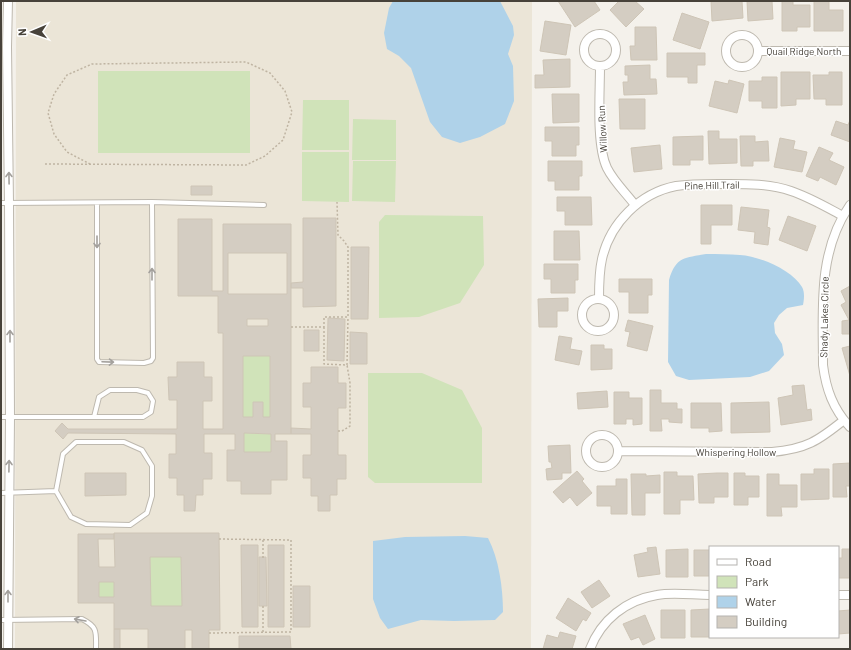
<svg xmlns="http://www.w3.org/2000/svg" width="851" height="650" viewBox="0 0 851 650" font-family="Barlow,sans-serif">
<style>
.education{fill:#ebe5d7}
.green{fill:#d0e3b9}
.water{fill:#afd2e9}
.building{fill:#d4cdc2;stroke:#cec5b6;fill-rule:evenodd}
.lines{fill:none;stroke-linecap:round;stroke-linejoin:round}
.lane-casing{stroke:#beb9af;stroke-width:6}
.street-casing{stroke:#beb9af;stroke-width:10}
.path{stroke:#bfb4a2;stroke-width:1.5;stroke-dasharray:2 2;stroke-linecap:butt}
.lane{stroke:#fff;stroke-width:4}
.street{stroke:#fff;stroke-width:8}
.oneway{stroke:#a3a09c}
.labels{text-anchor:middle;stroke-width:3;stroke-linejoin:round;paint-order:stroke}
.street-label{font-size:10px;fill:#47423a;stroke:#fff}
</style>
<rect width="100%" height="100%" fill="#f4f1eb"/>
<path class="education" d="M16,1H532L531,649H15Z"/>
<path class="green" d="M98,71H250V153H98Z
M303,100H349V150H302Z
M353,119L396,120V160H352Z
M302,152H349V202L302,201Z
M353,161H396L395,202L352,201Z
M385,215L483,216L484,265L460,303L419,317L379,318V222Z
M243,356H270V417H263L262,402H253V417H243Z
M368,373H422L462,390L482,428V483H375L368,477Z
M244,433L271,434V452H244Z
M150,557H181L182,606H151Z
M99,582H114V597H99Z"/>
<path class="water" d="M393,1H500L513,26L514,35L508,54L513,66L514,101L505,124L480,137L460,143L442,137L430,122L411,68L399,56L387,49L384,33L389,8Z
M706,254C718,254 729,254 740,255C759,256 792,270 802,287C805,292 804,300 803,305L787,308L779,315L774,323L775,333L782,344L784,355L769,371L750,377L689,380L676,376L668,362L669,280C676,256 685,258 706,254Z
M465,536L488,538C499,559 503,588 503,612L495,620L454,621L421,620L388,629L380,618L373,599V541L405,537Z"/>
<path class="building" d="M558,1H594L600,10L575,27Z
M619,1H635L644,9L626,27L610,10Z
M711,1H742L743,18L712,21Z
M747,1H772L773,19L748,21Z
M782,1H793V5H810V27H797V31H782Z
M814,1H829V10H843V31H814Z
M682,13L709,22L700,49L673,40Z
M545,21L571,25L566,55L540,51Z
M635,27H656L657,60H631L630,46H635Z
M667,53H705V65H697V83H688V77H667Z
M570,59V87L535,88V75H544L543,60Z
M650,65V79H656L657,94L624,95L623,82H628V75H625V66Z
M781,72H810V99H796V105L781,106Z
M829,72H842V105H826V99H814L813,75H829Z
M762,77H777V108H762V101H749V81H762Z
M729,80L744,84L737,113L709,106L715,81L728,84Z
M552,94H579V122L553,123Z
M619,99H645V129H620Z
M850,120V142L831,135L836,121L848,125Z
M545,127H579V145H576V156H552V141H545Z
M708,131H719V139H737V163L709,164Z
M703,136V160H690V165H673V137Z
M740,136H755V142L768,141L769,161H753V166H741Z
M780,138L795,141L793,149L807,152L802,172L774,167Z
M660,145L662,169L634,172L631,148Z
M819,147L833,153L829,160L844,167L836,185L820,177L818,181L806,176Z
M548,161H582V176H579V190H555V181H548Z
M191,186H212V195H191Z
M557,197H591L592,225H565V211H557Z
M701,205H732V225H711V244H701Z
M741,207L769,210L767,227L770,228L768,245L754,243L755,232L738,230Z
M788,216L816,226L807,251L779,240Z
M303,218H336V306L303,307V288H291V283L303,282Z
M178,219H212V291H223V224H291V434H275V441H287V480H271V494H241V481H227V450H235V434H204V453H212V479H203V495H196L195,511H184V495H177V478H169V454H176V434L68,433L63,439L55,431L62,423L68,429H177V400H169L168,377H177V362H204V377H212V401H203V429H223V333H218V296H178ZM228,253H287V294H228ZM247,319H268V326H247ZM243,356H270V417H263V402H253V417H243ZM244,433L271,434V452H244Z
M554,231H579L580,260H554Z
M351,247H369L368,319H351Z
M544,264H578V280H575V293H551V279H544Z
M619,279H652V295H648V313H629V292H619Z
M850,286V334H842V321L849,320L841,305L846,302L841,291Z
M568,298V311H557V327H539L538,299Z
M328,318L345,319L344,361L327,360Z
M628,320L653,326L647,351L627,346L630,332L625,331Z
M304,330H319V351H304Z
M350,332L367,333V364H350Z
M559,336L572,338L570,349L582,351L579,365L555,360Z
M591,345H604V349H612V369L591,370Z
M850,346V376L842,348Z
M311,367H338V383H346V408H338V455H346V479H337V495H330V511H318V496H311V478H303V455H311V434H291V428L311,429V407H303V383H311Z
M804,385L807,410L811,409L812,420L781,425L778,398L793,395L792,386Z
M650,390H661V403H677V409H682V423L669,422V419H661L662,431H650Z
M607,391L608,407L578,409L577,393Z
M614,392H629V398H642V424L633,425V419H626V424H614Z
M769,402L770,432L731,433V403Z
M691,403H721L722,431L709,432V428H691Z
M570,445L571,473H562V479L547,480L546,469L552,468L551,462H549L548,446Z
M850,463V486H846L847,497H833V464Z
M814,469H829V499L801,500V474H814Z
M577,471L584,479L582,481L592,493L577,506L570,497L563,503L553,492Z
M664,472H677V476H693L694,500H680V514H664Z
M85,473H126V495L85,496Z
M717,473H728V497H714V503H699L698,474Z
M734,473H745V476H759V497H748V505H734Z
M631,474H646V476L660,475V493H645V515H632Z
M767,474H779V485H797V507H781L782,516H767Z
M616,479H627V514H611V506H597V486H616Z
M114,533H219L220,630H209V649H192V630H185V649H148V629H114V603H78V534H114V539H98L99,567H115ZM150,557H181L182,606H151ZM99,582H114V597H99Z
M241,545H258V627H242Z
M268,545H284V627H268Z
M656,547L660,574L638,577L634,555L648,552L647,548Z
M688,549V577H666V550Z
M842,549H850V578H838V558H842Z
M694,550H710V576H694Z
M259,557H266L267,606H259Z
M599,580L610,596L592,608L581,592Z
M293,586H310V627H293Z
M568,598L591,613L586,621L583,619L576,631L556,618Z
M710,609V637H691V610Z
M661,610H685V638H661Z
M850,610V633L838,634V611Z
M645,615L655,639L643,645L639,637L631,640L623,624Z
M114,629H120V649H114Z
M560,632L576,636L572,649H543L547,635L558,638Z
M239,636H290L291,649H239Z"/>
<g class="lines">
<defs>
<path id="lane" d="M1,203L152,202L264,205
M97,203V359L99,362L144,363L151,361L153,358L152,202
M1,417H143L151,412L153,401L148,393L137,390H110L99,397L94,417
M76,442H124L142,450L152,466V496L147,513L130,525L86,524L71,517L56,491L63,454Z
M1,493L56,491
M1,620L82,619C98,627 96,632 96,649"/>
<path id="street" d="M8,1L7,47L9,203L10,417L8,649
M584 50a16 16 0 1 1 32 0a16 16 0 1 1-32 0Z
M726 51a16 16 0 1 1 32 0a16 16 0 1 1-32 0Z
M758,51H850
M600,67C600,94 596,145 607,168C614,182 626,193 635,205
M850,205C817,252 823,311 823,365C826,389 833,409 850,427
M582 315a16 16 0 1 1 32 0a16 16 0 1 1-32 0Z
M599,299C599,285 599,272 602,259C610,223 640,193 676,186C690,184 704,184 718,184C742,184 768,183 791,191C809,197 826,207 843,216
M586 451a16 16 0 1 1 32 0a16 16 0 1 1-32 0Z
M619,451L772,452C806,449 818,441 844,420
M838,595H850
M590,649C601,620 626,600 657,595C673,592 693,595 710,595"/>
</defs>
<use href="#lane" class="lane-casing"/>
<use href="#street" class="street-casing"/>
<path class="path" d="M45,164L246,165L265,156L283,140L292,112L285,91L270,73L246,62L92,64L67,75L54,94L48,113L54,134L67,152L90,164
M291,327H324V317H348V247L344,241L338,235L337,202
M324,327V364L347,365L348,317
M338,431H342L350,426V383L347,365
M263,558V540
M263,606V632
M209,633L291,632V540L219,539"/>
<use href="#lane" class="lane"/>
<use href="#street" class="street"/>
</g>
<defs><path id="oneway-shaft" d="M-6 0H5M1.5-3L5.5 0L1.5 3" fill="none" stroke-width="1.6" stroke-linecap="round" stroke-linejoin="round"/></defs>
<g class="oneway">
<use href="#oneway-shaft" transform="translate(9 178) rotate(-91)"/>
<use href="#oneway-shaft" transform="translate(97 242) rotate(90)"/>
<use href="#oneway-shaft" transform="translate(152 274) rotate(-90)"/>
<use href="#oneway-shaft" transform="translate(10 336) rotate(-90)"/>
<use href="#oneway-shaft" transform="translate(108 362) rotate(2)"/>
<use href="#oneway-shaft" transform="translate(9 466) rotate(-89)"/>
<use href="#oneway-shaft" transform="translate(8 596) rotate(-90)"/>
<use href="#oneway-shaft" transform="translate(80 620) rotate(-170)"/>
</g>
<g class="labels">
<g class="street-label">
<text x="804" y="55">Quail Ridge North</text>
<text transform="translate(602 129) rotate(-93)" y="4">Willow Run</text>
<text transform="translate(712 185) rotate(-1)" y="4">Pine Hill Trail</text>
<text transform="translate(824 317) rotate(-89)" y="4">Shady Lakes Circle</text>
<text x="736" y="456">Whispering Hollow</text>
</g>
</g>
<rect width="851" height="650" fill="none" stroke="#47423a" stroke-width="4"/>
<rect x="709" y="546" width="130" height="92" fill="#ffffff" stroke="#b5b3b0"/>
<rect x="717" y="559" width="20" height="6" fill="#ffffff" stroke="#b5b3b0"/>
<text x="745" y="566" font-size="12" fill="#47423a">Road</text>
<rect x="717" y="576" width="20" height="12" fill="#d0e3b9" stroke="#b5b3b0"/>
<text x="745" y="586" font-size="12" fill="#47423a">Park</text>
<rect x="717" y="596" width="20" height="12" fill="#afd2e9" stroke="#b5b3b0"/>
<text x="745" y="606" font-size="12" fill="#47423a">Water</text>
<rect x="717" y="616" width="20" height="12" fill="#d4cdc2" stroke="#b5b3b0"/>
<text x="745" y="626" font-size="12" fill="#47423a">Building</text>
<g transform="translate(32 32) rotate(268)" stroke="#ffffff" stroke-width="3" paint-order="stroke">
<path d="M0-3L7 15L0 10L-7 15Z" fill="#47423a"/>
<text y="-6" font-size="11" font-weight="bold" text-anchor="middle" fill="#47423a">N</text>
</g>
</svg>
